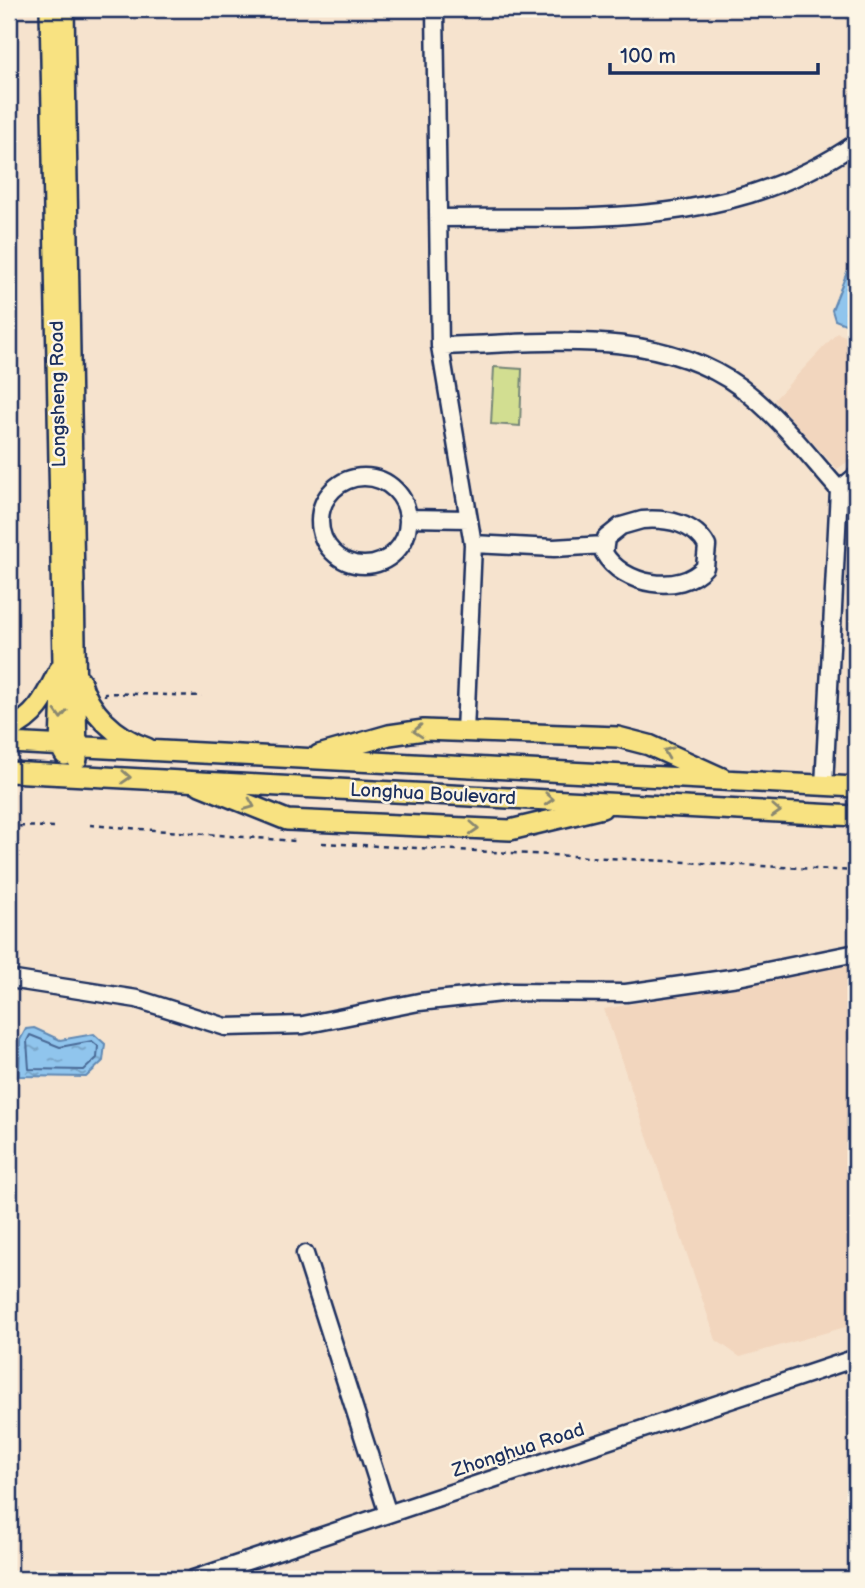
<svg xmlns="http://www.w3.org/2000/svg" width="865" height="1588" viewBox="0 0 865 1588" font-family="'Balsamiq Sans',sans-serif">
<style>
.built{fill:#f2d6be}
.grass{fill:#d2de91;stroke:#768678;stroke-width:2}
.water{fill:url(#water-ripples);stroke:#6189b4;stroke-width:2}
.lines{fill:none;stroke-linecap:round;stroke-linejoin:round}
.shore{stroke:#4a6b97;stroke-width:2}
.minor-casing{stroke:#1b2f5e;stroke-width:21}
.major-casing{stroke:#1b2f5e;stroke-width:24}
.path{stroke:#1b2f5e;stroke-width:2.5;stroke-dasharray:5 5;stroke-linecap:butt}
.minor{stroke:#fcf5e5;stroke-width:16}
.major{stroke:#f8e281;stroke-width:19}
.oneway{stroke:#8a8870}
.labels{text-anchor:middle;stroke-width:5;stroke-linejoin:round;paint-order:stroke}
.street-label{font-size:19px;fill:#1b2f5e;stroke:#fcf5e5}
</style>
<defs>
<pattern id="water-ripples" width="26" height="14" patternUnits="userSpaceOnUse" patternTransform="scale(1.75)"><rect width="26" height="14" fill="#90c5ed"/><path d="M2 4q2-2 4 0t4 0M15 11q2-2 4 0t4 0" fill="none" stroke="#75a0c3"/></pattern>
</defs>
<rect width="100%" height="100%" fill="#f6e3ce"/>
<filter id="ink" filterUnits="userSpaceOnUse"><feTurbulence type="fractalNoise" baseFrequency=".0143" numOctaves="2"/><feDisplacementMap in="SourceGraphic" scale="14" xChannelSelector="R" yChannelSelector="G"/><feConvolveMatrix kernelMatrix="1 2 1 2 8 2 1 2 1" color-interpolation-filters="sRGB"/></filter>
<g filter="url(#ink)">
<path class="built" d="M837,333L856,340V456L837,469L774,400Z
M856,963V1324L740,1357L716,1340L604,1009Z"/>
<path class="grass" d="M494,367L522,369L520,426L491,424Z"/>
<path class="water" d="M856,262V319L845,324L835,320L832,310L847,272Z
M34,1028L60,1040L94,1034L105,1044L103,1061L86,1077L19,1076L20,1040L26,1029Z"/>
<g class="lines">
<path class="shore" d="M30,1035L60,1047L92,1041L98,1046L97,1058L84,1070L29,1069L27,1041Z"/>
<defs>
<path id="minor" d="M435,9L440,346L473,544L465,732
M438,218C584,216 730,231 856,143
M440,346C539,344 655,325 740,387C778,415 808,455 839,490L824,786
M320 521a44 44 0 1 1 88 0a44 44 0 1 1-88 0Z
M839,490L856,476
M408,518L469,519
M642,520C667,518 695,523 707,546L705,567C680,596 622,585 604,553L606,538L621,526Z
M473,544L554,548L604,545
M9,979L137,999L226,1027L303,1025L419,1002L511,992L626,993L738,977L856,953
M305,1254L388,1514
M193,1579L856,1358"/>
<path id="major" d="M50,9L63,662L60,746L65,755
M64,9L77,759
M80,680C89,712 115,737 147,748
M9,729C37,717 46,696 59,670
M9,743L856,787
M319,755L389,735L424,730L618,737L649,745L722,778
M9,772L856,816
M200,785L287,820L510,830L602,808"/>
</defs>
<use href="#minor" class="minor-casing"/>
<use href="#major" class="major-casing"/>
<path class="path" d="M105,696V693L202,696
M90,825L295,841
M9,826L55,827
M322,843L856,871"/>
<use href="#minor" class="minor"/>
<use href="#major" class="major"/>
</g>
<defs><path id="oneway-chevron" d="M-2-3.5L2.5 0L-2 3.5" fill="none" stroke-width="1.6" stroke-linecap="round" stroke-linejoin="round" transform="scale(1.75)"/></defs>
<g class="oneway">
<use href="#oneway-chevron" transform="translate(61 714) rotate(92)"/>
<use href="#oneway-chevron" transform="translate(418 731) rotate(176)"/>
<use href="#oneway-chevron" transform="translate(668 752) rotate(-158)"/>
<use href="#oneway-chevron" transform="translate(126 777) rotate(3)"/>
<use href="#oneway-chevron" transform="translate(549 799) rotate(3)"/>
<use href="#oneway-chevron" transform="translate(250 805) rotate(22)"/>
<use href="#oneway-chevron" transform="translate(776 811) rotate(3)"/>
<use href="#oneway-chevron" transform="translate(474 828) rotate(3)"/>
</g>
</g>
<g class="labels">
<g class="street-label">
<text transform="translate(57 394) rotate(-91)" y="7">Longsheng Road</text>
<text transform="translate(433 793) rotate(3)" y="7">Longhua Boulevard</text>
<text transform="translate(518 1449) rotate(-18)" y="7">Zhonghua Road</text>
</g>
</g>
<rect width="865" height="1588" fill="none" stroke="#fcf5e5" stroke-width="35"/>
<rect x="18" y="18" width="830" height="1553" fill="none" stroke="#1b2f5e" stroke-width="2.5" filter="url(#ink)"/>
<path d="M610 63v10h208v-10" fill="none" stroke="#1b2f5e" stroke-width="3.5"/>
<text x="620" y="63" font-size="21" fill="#1b2f5e" stroke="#fcf5e5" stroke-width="5" paint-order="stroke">100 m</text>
</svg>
